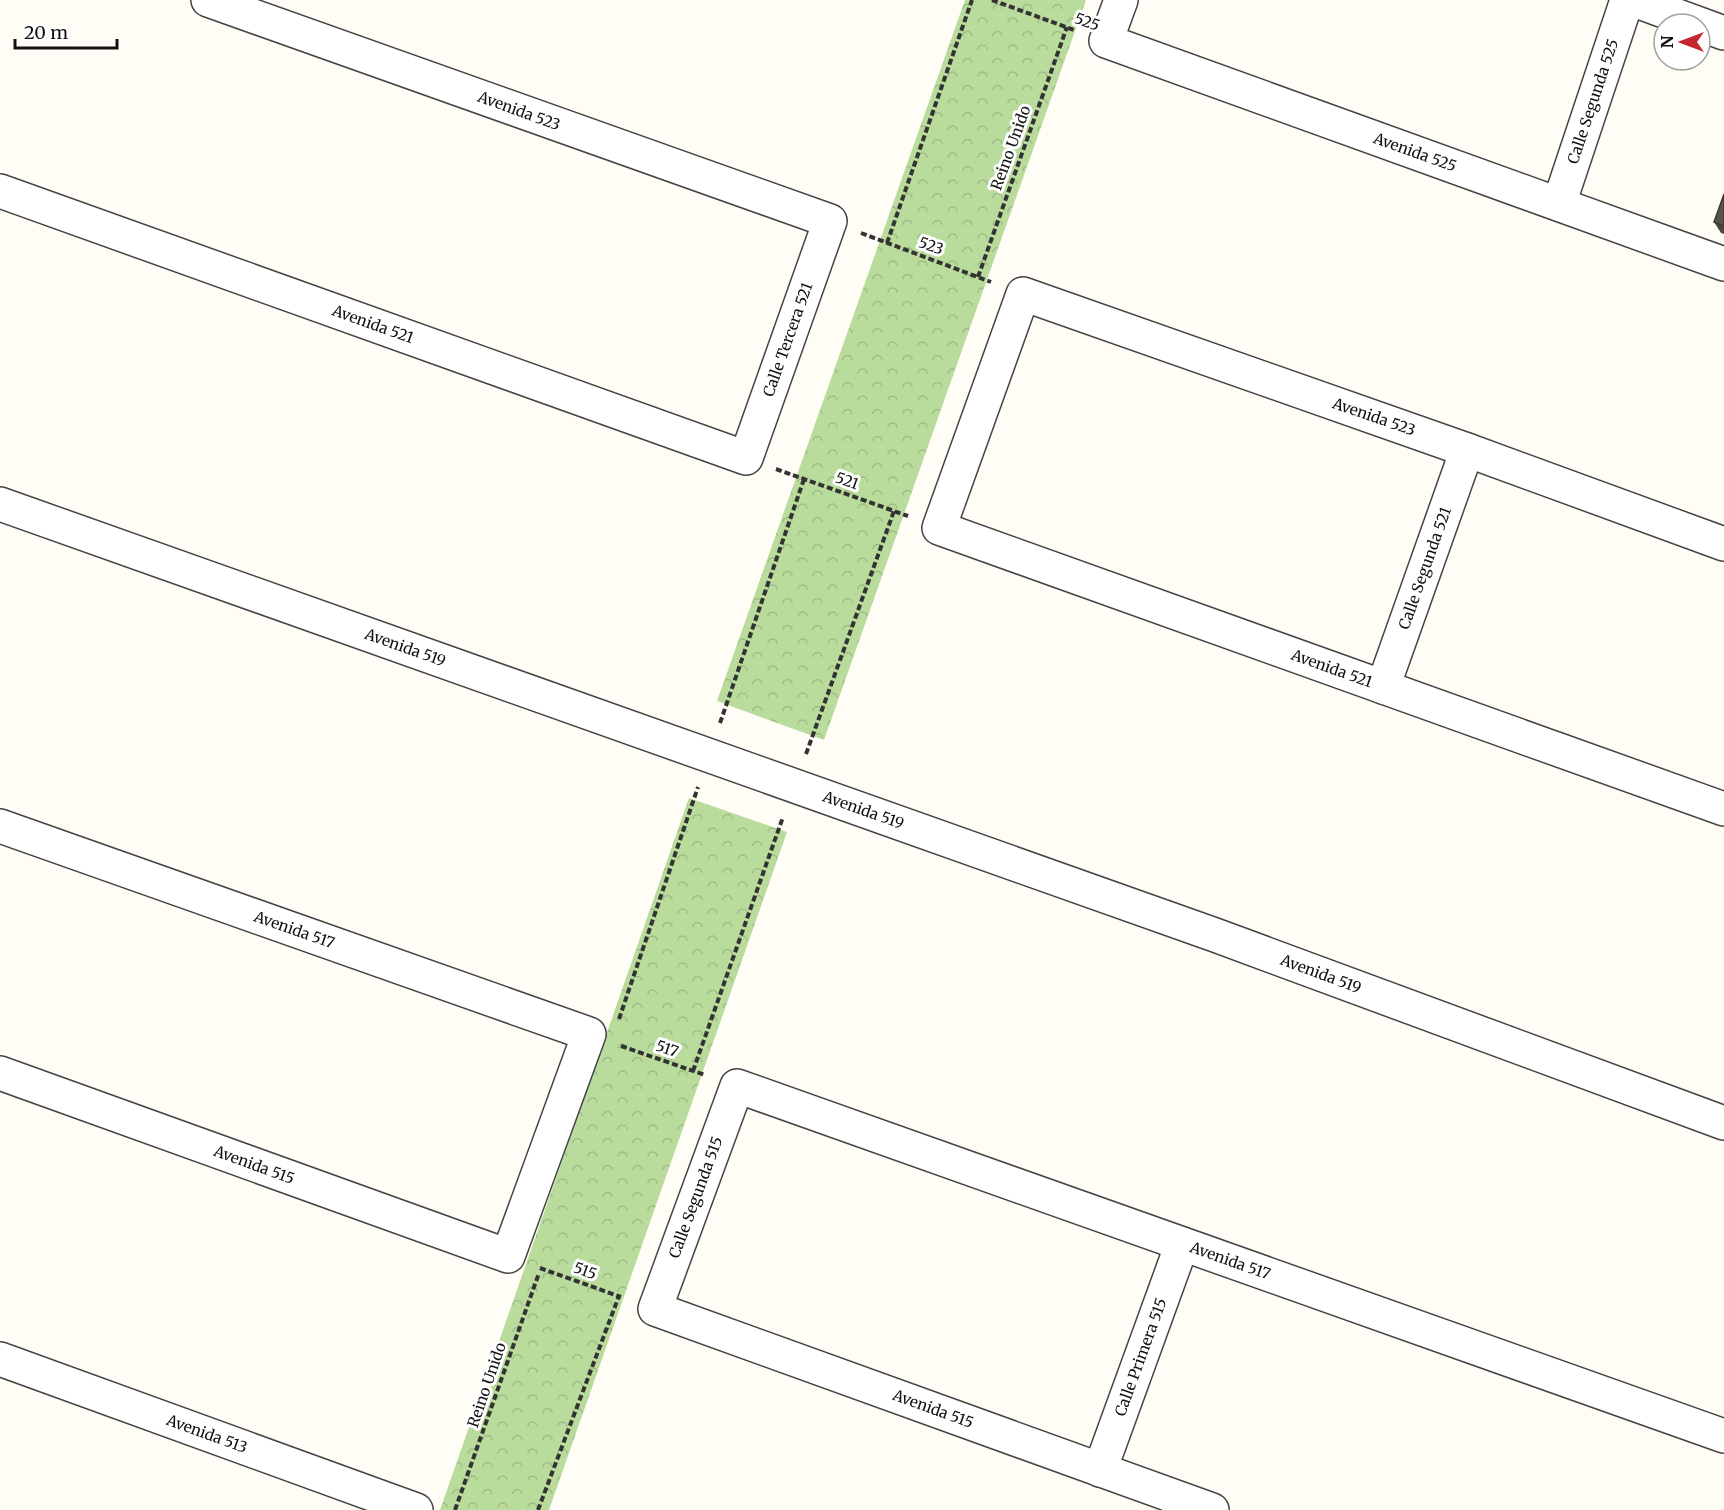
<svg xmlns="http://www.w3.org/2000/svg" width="1724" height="1510" viewBox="0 0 1724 1510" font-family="Merriweather,serif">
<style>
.forest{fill:url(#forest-crowns)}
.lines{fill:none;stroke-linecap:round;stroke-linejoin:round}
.minor-casing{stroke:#444;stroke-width:36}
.tertiary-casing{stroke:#444;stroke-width:36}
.path{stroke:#333;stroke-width:4;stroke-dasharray:6 3;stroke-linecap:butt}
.minor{stroke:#fff;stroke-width:33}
.tertiary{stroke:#fff;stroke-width:33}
.wall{fill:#4d4742}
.building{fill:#5a524d;stroke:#3f3936;stroke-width:1.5}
.labels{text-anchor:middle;stroke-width:6;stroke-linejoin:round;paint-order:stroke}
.street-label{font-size:15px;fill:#111;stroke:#fff}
</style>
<defs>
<pattern id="forest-crowns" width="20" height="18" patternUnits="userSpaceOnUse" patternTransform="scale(1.5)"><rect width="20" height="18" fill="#b9dc9c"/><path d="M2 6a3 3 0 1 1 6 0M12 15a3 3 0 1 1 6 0" fill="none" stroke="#9ebc85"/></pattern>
</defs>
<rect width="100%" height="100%" fill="#fffdf5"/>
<path class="forest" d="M965,0H1086L824,740L717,701Z
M689,798L787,832L549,1510H440Z"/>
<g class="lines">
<defs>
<g id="minor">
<path id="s1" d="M1121,0L1106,41L1724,264"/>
<path d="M1634,0L1724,33"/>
<path id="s2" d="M0,191L746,458L830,221L208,0"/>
<path id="s3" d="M1559,204L1627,0"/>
<path id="s4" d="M1724,544L1467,450L1023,294L939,528L1724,809"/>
<path id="s5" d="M1383,687L1467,450"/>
<path id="s6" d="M0,826L589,1034L508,1256L0,1073"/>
<path id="s7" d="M0,1359L416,1510"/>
<path id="s8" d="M1100,1470L1182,1244"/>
<path id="s9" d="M1212,1510L655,1309L737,1086L1724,1436"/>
</g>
<g id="tertiary">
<path id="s10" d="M0,504L1215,935L1724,1123"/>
</g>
</defs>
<use href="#minor" class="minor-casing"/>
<use href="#tertiary" class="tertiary-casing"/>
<path class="path" d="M992,0L1074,30
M861,233L991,282
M887,243L972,0
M978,277L1067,27
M776,469L908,516
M720,723L804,479
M806,754L894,511
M619,1019L698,787
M621,1046L705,1075
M693,1071L783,817
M540,1268L621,1297
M455,1510L539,1273
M538,1510L619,1296"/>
<use href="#minor" class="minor"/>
<use href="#tertiary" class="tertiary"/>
</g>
<path class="wall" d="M1724,194V234L1721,233L1714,222Z"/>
<path class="building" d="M1724,194V226L1714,222Z"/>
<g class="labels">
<g class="street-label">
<text transform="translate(1087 22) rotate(20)" y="5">525</text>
<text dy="5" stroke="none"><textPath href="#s3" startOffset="108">Calle Segunda 525</textPath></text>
<text transform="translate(519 111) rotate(20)" y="5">Avenida 523</text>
<text transform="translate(1011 148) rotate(-70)" y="5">Reino Unido</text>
<text dy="5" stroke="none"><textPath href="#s1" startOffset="372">Avenida 525</textPath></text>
<text transform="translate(931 246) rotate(20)" y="5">523</text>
<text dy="5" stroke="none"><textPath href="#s2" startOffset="396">Avenida 521</textPath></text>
<text dy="5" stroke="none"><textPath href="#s2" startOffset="918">Calle Tercera 521</textPath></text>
<text transform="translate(1374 417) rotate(19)" y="5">Avenida 523</text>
<text transform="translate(847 481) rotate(20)" y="5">521</text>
<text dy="5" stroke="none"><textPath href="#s5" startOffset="126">Calle Segunda 521</textPath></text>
<text dy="5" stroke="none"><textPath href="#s10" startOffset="430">Avenida 519</textPath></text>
<text dy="5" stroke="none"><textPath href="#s4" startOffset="1410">Avenida 521</textPath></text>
<text dy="5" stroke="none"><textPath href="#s10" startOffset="916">Avenida 519</textPath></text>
<text dy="5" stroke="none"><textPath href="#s6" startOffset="312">Avenida 517</textPath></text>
<text dy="5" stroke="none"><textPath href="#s10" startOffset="1402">Avenida 519</textPath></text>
<text transform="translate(667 1049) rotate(19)" y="5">517</text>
<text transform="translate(254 1165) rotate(20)" y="5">Avenida 515</text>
<text dy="5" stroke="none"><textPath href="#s9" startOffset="711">Calle Segunda 515</textPath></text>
<text dy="5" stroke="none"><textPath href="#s9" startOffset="1353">Avenida 517</textPath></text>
<text transform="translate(585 1271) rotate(20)" y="5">515</text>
<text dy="5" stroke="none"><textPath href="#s8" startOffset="120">Calle Primera 515</textPath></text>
<text transform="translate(487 1385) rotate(-71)" y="5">Reino Unido</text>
<text transform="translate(933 1409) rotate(20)" y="5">Avenida 515</text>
<text dy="5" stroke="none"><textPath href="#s7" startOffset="220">Avenida 513</textPath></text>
</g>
</g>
<g transform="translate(1682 42) rotate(270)"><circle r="28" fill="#ffffff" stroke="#a0a0a0" stroke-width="1.5"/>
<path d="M0-4.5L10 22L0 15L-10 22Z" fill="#c4262e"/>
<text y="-9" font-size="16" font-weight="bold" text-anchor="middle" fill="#111111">N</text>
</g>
<path d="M15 39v9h102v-9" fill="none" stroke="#111111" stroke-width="3"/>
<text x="24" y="39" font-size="18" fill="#111111" stroke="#ffffff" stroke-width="4.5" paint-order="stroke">20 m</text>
</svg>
